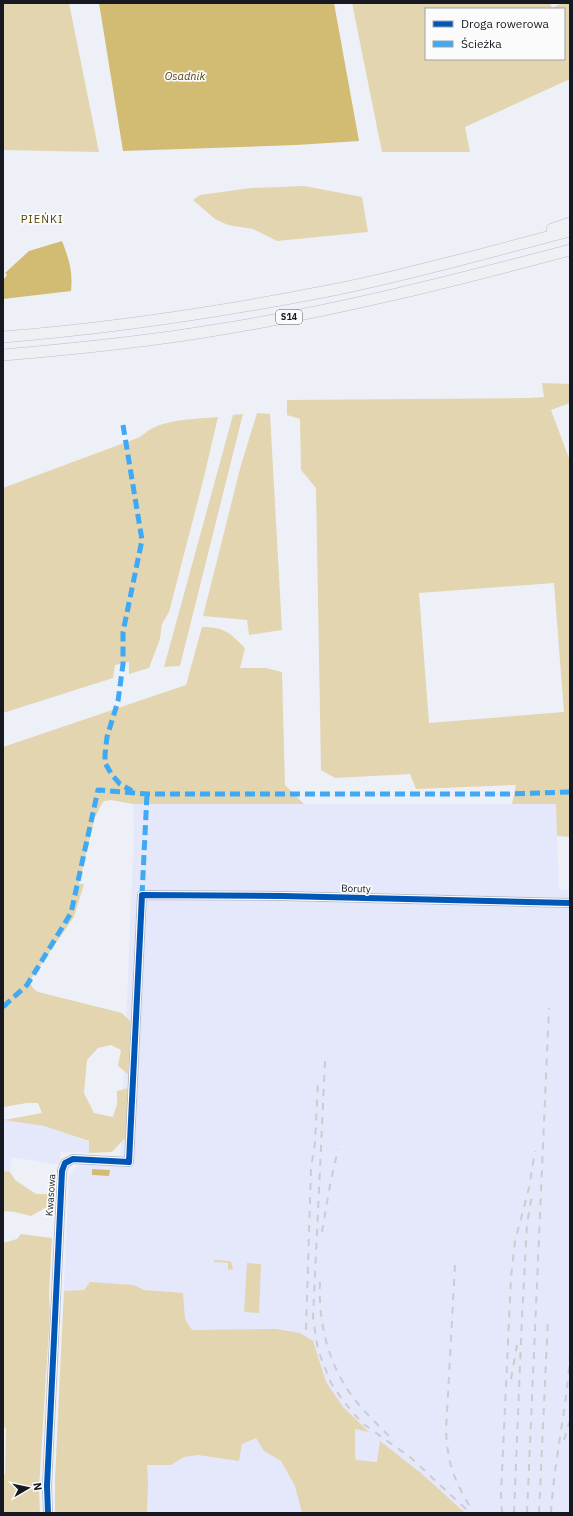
<svg xmlns="http://www.w3.org/2000/svg" width="573" height="1516" viewBox="0 0 573 1516" font-family="'IBM Plex Sans',sans-serif">
<style>
.built{fill:#e4e8fa}
.green{fill:#e2d5b0;fill-rule:evenodd}
.water{fill:#d2bc73}
.lines{fill:none;stroke-linecap:round;stroke-linejoin:round}
.tertiary-casing{stroke:#bbbdc5;stroke-width:10}
.motorway-casing{stroke:#bdbec6;stroke-width:12}
.tertiary{stroke:#fcfdfe;stroke-width:8}
.motorway{stroke:#eff0f4;stroke-width:11}
.rail{stroke:#cccccf;stroke-width:2;stroke-dasharray:7 7;stroke-linecap:butt}
.quiet{stroke:#3fa9f5;stroke-width:5;stroke-dasharray:10 5;stroke-linecap:butt}
.cycleway-casing{stroke:#fbfbfb;stroke-width:8}
.cycleway{stroke:#0057b8;stroke-width:6}
.labels{text-anchor:middle;stroke-width:3.5;stroke-linejoin:round;paint-order:stroke}
.shield{fill:#fbfbfb;stroke:#5b5d63;stroke-width:1}
.shield-label{font-size:9px;font-weight:bold;fill:#171922}
.street-label{font-size:10px;fill:#171922;stroke:#fbfbfb}
.water-label{font-size:11px;font-style:italic;fill:#54461b;stroke:#fbfbfb}
.neighbourhood-label{font-size:11px;letter-spacing:1px;fill:#544200;stroke:#fbfbfb}
</style>
<rect width="100%" height="100%" fill="#eef0f8"/>
<path class="built" d="M133,804H556L559,890H570V1513H55V1480L69,1175L80,1164H120L134,831Z
M3,1119L44,1126L89,1142V1153L61,1152L59,1165L12,1157L10,1172L3,1171Z"/>
<path class="green" d="M3,3H69L99,152L3,150Z
M352,3H550L552,8L562,3H570V79L465,127L470,152H382ZM426,9H564V59H426Z
M304,186L362,197L368,232L277,241L253,229L228,225L215,219L193,200L200,195L251,188Z
M542,383L570,384V403L551,410L570,461V837L557,836L556,804H512L516,785L416,789L410,774L335,778L321,770L316,488L301,470L300,419L287,415V400L529,398L544,397ZM554,583L564,712L429,723L419,593Z
M257,413L270,414L282,630L249,635L247,620L203,616L241,465Z
M243,414L180,666L164,667L233,415Z
M218,417L203,481L169,612L162,624L160,639L149,668L129,674V662L115,665L113,678L3,713V488L132,440C141,438 144,433 151,429C169,419 197,419 218,417Z
M202,627C225,627 230,633 245,648L240,668H266L282,672L285,785L304,804H133L111,800L104,801L100,807L94,820L79,884H84L74,917L29,982L34,989L38,992L122,1013L131,1022L128,1074L118,1066L121,1050L111,1045L98,1048L87,1060L84,1093L94,1113L113,1117L117,1104V1091L129,1088L126,1137L112,1152L89,1153V1141L44,1126L4,1120L42,1113L38,1103H27L3,1107V747L186,685Z
M3,1171L10,1172L15,1180L36,1194H52L53,1215L47,1217L45,1208L31,1216L15,1212L3,1211Z
M21,1234L52,1238L49,1295L50,1312L39,1488L40,1513H3V1475L5,1474L6,1428L3,1427V1243L17,1239Z
M214,1260L230,1261L232,1264L233,1269L228,1270V1263L214,1262Z
M247,1263L261,1264L259,1313L244,1312Z
M90,1282L134,1285L144,1290L183,1293L185,1319L192,1330L276,1329L300,1333L313,1341L326,1382L343,1407L369,1432L355,1429V1455L356,1460L377,1462L380,1441L422,1474L465,1513H302L295,1486L281,1461L264,1451L256,1438L242,1444L239,1461L198,1455L184,1457L171,1465H147L148,1480L147,1513H55V1480L64,1291L84,1290Z"/>
<path class="water" d="M99,3H334L359,141L296,145L123,151Z
M62,241C69,259 73,271 71,291L3,299V280L7,275L5,273L29,251Z
M92,1169L110,1170L109,1176L92,1175Z"/>
<g class="lines">
<defs>
<path id="tertiary" d="M48,1513L47,1486L62,1171L65,1163L73,1159L129,1162L142,895L283,896L570,903"/>
<path id="motorway" d="M552,229L570,223
M3,337C116,328 227,311 338,289C416,273 493,251 570,231
M3,355C74,349 146,342 216,330C336,311 453,281 570,250"/>
</defs>
<use href="#tertiary" class="tertiary-casing"/>
<use href="#motorway" class="motorway-casing"/>
<use href="#tertiary" class="tertiary"/>
<use href="#motorway" class="motorway"/>
<path class="rail" d="M325,1061L313,1318L318,1350L331,1383L344,1402L362,1423L410,1457L470,1513
M322,1232L330,1185L338,1149
M455,1265L446,1431C448,1466 454,1480 472,1510
M320,1282C318,1324 329,1368 356,1401C367,1415 381,1428 394,1441
M306,1330L311,1168L315,1143L318,1081
M511,1379L517,1345
M564,1440L570,1420
M502,1513L501,1494L511,1277L515,1241L529,1188L535,1151
M514,1513L522,1317L527,1224L532,1195
M527,1513L549,1008
M539,1513L548,1317
M551,1513C554,1460 567,1408 570,1355"/>
<path class="quiet" d="M123,425L142,540L123,632V664L118,701L107,737L105,755V763L112,775L120,784L132,791
M142,895L147,794
M3,1007L27,985L71,913L98,790L147,794H509L570,792"/>
<defs>
<path id="cycleway" d="M48,1513L47,1486L62,1171L65,1163L73,1159L129,1162L142,895L283,896L570,903"/>
</defs>
<use href="#cycleway" class="cycleway-casing"/>
<use href="#cycleway" class="cycleway"/>
</g>
<g class="labels">
<rect class="shield" x="276" y="310" width="26" height="14" rx="3"/>
<g class="shield-label">
<text x="289" y="320">S14</text>
</g>
<g class="street-label">
<text transform="translate(356 888) rotate(2)" y="4">Boruty</text>
<text transform="translate(50 1195) rotate(-86)" y="4">Kwasowa</text>
</g>
<g class="water-label">
<text x="185" y="80">Osadnik</text>
</g>
<g class="neighbourhood-label">
<text x="42" y="223">PIEŃKI</text>
</g>
</g>
<rect width="573" height="1516" fill="none" stroke="#171922" stroke-width="8"/>
<rect x="425" y="8" width="140" height="52" fill="#fbfbfb" stroke="#a0a1a4"/>
<rect x="433" y="21" width="20" height="6" fill="#0057b8" stroke="#a0a1a4"/>
<text x="461" y="28" font-size="12" fill="#171922">Droga rowerowa</text>
<rect x="433" y="41" width="20" height="6" fill="#3fa9f5" stroke="#a0a1a4"/>
<text x="461" y="48" font-size="12" fill="#171922">Ścieżka</text>
<g transform="translate(28 1488) rotate(81)" stroke="#fbfbfb" stroke-width="3" paint-order="stroke">
<path d="M0-3L7 15L0 10L-7 15Z" fill="#171922"/>
<text y="-6" font-size="11" font-weight="bold" text-anchor="middle" fill="#171922">N</text>
</g>
</svg>
